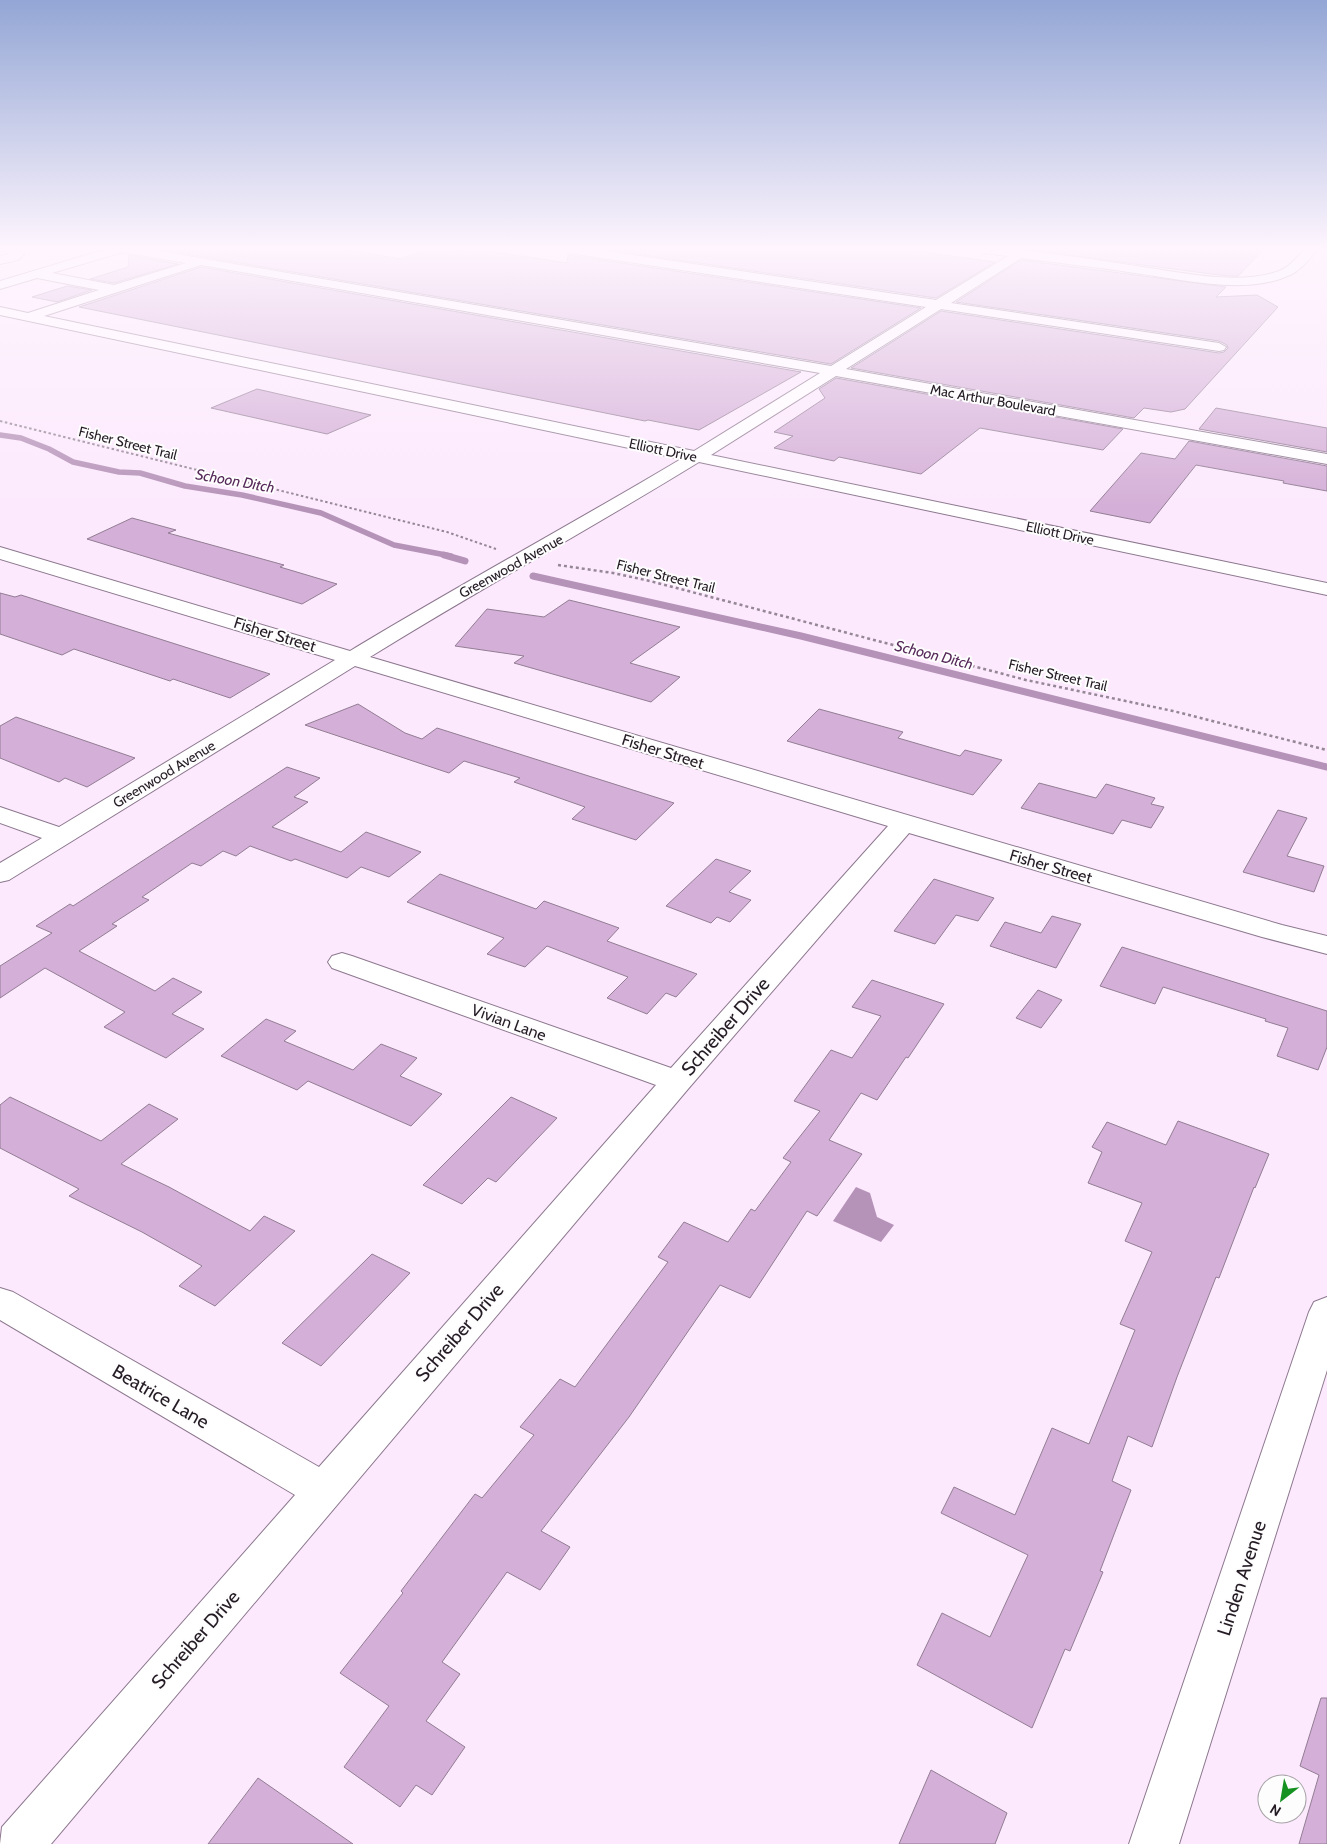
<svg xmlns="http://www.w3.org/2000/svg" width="1327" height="1844" viewBox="0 0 1327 1844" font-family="Cabin,sans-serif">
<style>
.water{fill:#b592b8}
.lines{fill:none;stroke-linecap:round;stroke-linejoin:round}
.stream-far1{stroke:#b592b8;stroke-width:5.5}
.stream{stroke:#b592b8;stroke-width:7}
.building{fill:#d4afd7;stroke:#927d94}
.minor-casing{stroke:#8d788f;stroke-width:2}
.path-far1{stroke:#958795;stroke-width:2;stroke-dasharray:2.5 2.5;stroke-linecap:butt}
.path{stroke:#958795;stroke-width:2.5;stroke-dasharray:3 3;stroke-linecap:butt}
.minor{fill:#fff;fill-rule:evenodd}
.labels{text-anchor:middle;stroke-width:4;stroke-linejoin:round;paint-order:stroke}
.far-street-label{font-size:14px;fill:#241b24;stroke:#fdfdfd}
.far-water-label{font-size:15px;font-style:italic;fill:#56295a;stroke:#fdfdfd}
.street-label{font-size:16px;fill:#241b24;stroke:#fdfdfd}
.near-street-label{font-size:19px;fill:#241b24;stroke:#fdfdfd}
</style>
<rect width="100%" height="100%" fill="#fce9fd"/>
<path class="water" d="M856,1187L870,1193L877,1217L894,1225L881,1242L833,1221Z"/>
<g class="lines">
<path class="stream-far1" d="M0,435L21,438L49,449L73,462L119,472L140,473L185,486L242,495L321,513L394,545L451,556"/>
<path class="stream" d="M444,555L465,561
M533,576L801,636L1327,767"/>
</g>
<path class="building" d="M158,249H343L401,259L427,249L471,251L475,249L567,263L568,255L921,308L831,364Z
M604,249H900L995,262L936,298Z
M1021,249H1264L1238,276H1227Z
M129,255L178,264L114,283L90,279L128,267Z
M1021,260L1226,287L1216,297L1257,295L1278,307L1185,409L1171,412L1144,408L1134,418L851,368L941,311L1219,353L1224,352L1228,348L1227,345L1219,341L956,302Z
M201,267L801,372L699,430L648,420L645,421L79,307Z
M67,286L92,290L57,302L32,297Z
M836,378L1123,429L1103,450L980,428L921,474L839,457L834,461L774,448L793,436L774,432L825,398L819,389Z
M257,389L340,408L371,415L327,434L211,408Z
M1216,408L1327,428V452L1199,429Z
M1189,441L1327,466V491L1283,483L1284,481L1196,465L1150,523L1090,511L1141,453L1175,459Z
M132,518L176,530L168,533L284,565L280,567L337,584L302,604L87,539Z
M0,593L15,597L21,595L270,674L230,698L173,679L170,681L74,649L62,655L0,634Z
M569,600L680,627L630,663L680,677L651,702L514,663L524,656L455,646L487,609L544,617Z
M358,704L405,733L422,739L437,728L674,803L636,840L572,819L585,807L514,782L520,778L464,761L449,773L305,725Z
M819,709L903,732L898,738L960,756L965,750L1002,760L973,795L787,741Z
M16,717L135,758L87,787L65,778L59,782L0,758V726Z
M287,767L320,778L294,797L308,802L272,827L341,852L366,832L421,852L389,877L361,867L347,878L295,859L291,861L250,846L236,856L223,851L201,866L192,863L142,897L149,900L112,924L117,926L79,951L155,991L173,978L202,992L172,1014L204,1029L166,1058L104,1027L125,1012L45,968L0,998V966L52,933L36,926L70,904L73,906Z
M1039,783L1096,798L1106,784L1155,798L1151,804L1164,807L1151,828L1122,820L1113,834L1021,808Z
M1278,810L1307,818L1287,856L1324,866L1314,892L1243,872Z
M716,859L751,871L729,892L751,900L730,922L717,917L711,923L666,906Z
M440,874L536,909L544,901L619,928L607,941L697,974L676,997L666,993L647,1014L607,998L628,977L547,946L525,967L487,954L504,938L407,902Z
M934,879L994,898L978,921L956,915L935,944L894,931Z
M1052,916L1081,924L1056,968L990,946L1005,922L1041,933Z
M1122,947L1327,1011V1047L1318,1070L1277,1056L1288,1028L1265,1021L1266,1019L1163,987L1155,1004L1100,986Z
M872,980L944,1004L908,1058L906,1057L877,1100L861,1093L829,1140L862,1154L817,1216L807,1211L750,1298L720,1285L629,1417L541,1531L570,1547L540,1590L507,1572L442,1662L460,1674L426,1721L465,1747L432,1795L416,1785L400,1807L344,1767L389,1706L340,1673L403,1593L401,1591L475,1494L482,1498L534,1435L520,1427L560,1379L575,1387L668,1262L658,1257L684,1222L728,1242L751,1209L755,1211L791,1162L783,1158L820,1111L794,1101L831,1050L852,1058L881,1016L852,1007Z
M1038,990L1062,1000L1041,1028L1016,1018Z
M266,1019L296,1031L284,1041L353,1070L381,1044L417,1058L400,1076L442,1094L411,1126L308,1081L297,1090L221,1056Z
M10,1097L101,1141L149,1104L178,1119L121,1164L169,1187L250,1231L264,1216L295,1231L215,1306L179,1286L202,1266L142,1232L69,1196L79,1189L0,1148V1105Z
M511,1097L557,1118L496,1182L488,1178L462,1204L423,1185Z
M1178,1121L1269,1154L1255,1188L1254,1187L1219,1278L1216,1277L1177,1377L1152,1447L1128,1436L1112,1481L1131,1490L1100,1571L1103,1572L1070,1651L1065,1649L1032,1728L917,1665L942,1613L990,1637L1028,1555L941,1513L954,1487L1015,1515L1052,1428L1089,1444L1135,1330L1120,1324L1152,1252L1125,1241L1142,1203L1088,1183L1102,1152L1092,1147L1107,1122L1166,1145Z
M372,1254L410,1273L321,1366L282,1343Z
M1321,1698H1327V1844H1299L1319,1775L1300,1766Z
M931,1770L1007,1813L995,1844H899Z
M258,1778L353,1844H208Z"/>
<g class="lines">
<defs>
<path id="minor" d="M0,249H16L24,254L18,260L0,264V256L9,254Z
M107,249H147L831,366L926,307L569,253L563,249H592L936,300L1008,256L984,253L978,249C1031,249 1084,258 1136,266C1180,272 1237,286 1279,271C1290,267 1297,257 1305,249H1317C1310,259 1301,270 1290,275C1246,296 1181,279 1135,273C1097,267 1059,263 1021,258L951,303L1219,343L1226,347L1224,350L1219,351L941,309L846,369L1327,454V464L836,376L711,455L1327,583V595L699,462C590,529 478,590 370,657L1282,925L1327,936V954L1262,937L909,833L688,1089L51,1844H0L2,1827L295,1495L0,1320V1288L13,1292L319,1467L656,1085L332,968L328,962L332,956L342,953L352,956L671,1068L888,826L355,666L9,880L0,882V863L42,838L0,823V807L59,827L335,660L0,559V547L350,651C459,585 572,524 681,459L0,315V307L28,313L99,290L37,278L0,289V281ZM123,252L186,263L114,285L52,273ZM201,265L820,373L694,451L44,316Z
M1327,1297V1370L1179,1844H1129L1309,1312L1314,1302Z"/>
</defs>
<use href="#minor" class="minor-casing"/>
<path class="path-far1" d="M0,421L447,532L496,549"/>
<path class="path" d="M558,565L613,573L650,581L1026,680L1173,711L1327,750"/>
<use href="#minor" class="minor"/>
</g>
<linearGradient id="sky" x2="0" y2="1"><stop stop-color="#93a6d5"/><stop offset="0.49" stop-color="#fef5fe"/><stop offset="1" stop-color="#fef5fe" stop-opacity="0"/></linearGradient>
<rect width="1327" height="507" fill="url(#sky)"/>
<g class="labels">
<g class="far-street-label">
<text transform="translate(993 400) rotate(10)" y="5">Mac Arthur Boulevard</text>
<text transform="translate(128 443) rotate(14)" y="5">Fisher Street Trail</text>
<text transform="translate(663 450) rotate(12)" y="5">Elliott Drive</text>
<text transform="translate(1060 533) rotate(12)" y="5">Elliott Drive</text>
<text transform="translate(511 566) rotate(-29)" y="5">Greenwood Avenue</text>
<text transform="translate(666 576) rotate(14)" y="5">Fisher Street Trail</text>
<text transform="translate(1058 675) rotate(13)" y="5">Fisher Street Trail</text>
<text transform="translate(164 774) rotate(-31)" y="5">Greenwood Avenue</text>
</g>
<g class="far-water-label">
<text transform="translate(235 481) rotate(10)" y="5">Schoon Ditch</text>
<text transform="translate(934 655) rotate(14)" y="5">Schoon Ditch</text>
</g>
<g class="street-label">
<text transform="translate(275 634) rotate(17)" y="6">Fisher Street</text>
<text transform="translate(663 751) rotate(17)" y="6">Fisher Street</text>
<text transform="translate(1051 866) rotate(16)" y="6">Fisher Street</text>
<text transform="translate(509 1022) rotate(20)" y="6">Vivian Lane</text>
</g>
<g class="near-street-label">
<text transform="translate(725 1026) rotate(-49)" y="7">Schreiber Drive</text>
<text transform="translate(459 1332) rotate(-49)" y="7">Schreiber Drive</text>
<text transform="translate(161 1396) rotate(30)" y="7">Beatrice Lane</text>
<text transform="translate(1241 1578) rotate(-72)" y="7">Linden Avenue</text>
<text transform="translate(195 1639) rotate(-49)" y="7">Schreiber Drive</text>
</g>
</g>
<g transform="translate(1282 1799) rotate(211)"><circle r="24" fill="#fdfdfd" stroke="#a6a3a6"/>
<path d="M0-4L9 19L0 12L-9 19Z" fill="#149121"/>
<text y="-8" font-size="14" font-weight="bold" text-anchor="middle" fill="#241b24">N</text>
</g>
</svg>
